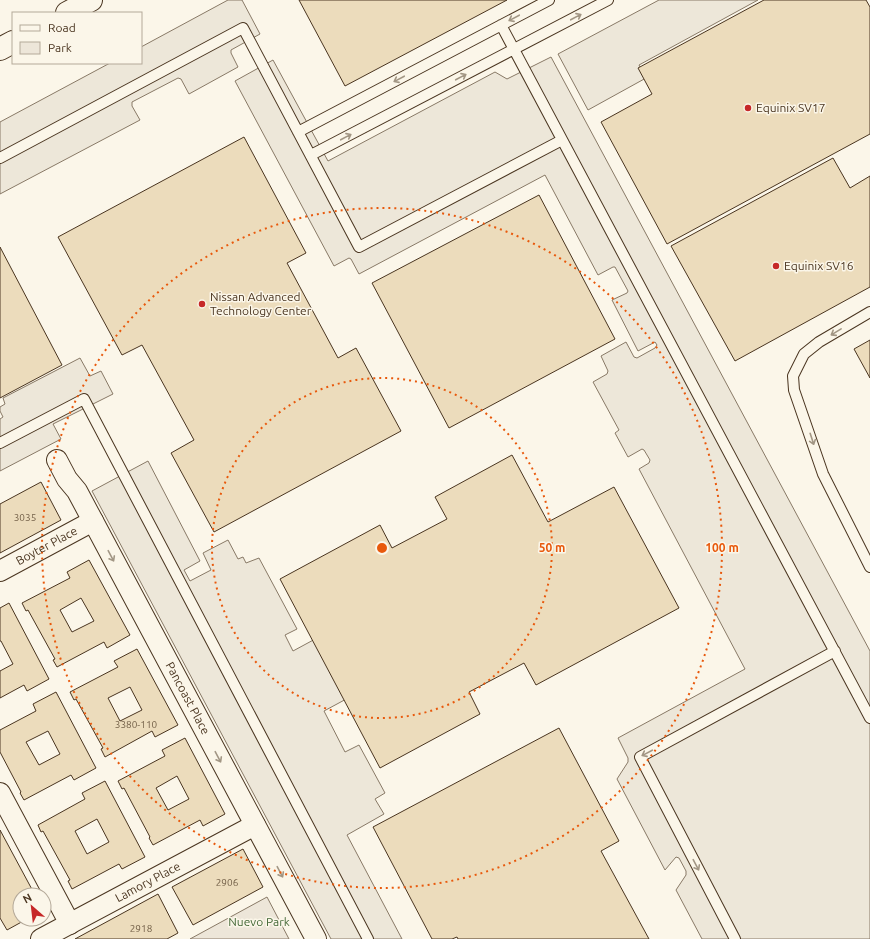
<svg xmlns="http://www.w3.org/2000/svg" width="870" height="939" viewBox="0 0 870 939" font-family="Ubuntu,sans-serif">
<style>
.green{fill:#ede6d9;stroke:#887966}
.parking{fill:#ede7d9;stroke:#887966}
.building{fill:#ecdcbc;stroke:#4a3520;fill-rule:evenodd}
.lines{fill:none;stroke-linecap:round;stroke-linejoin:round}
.service-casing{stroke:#4a3520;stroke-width:12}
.minor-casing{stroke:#4a3520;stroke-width:22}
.trunk-casing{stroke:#4a3520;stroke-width:24}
.service{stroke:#fbf6e9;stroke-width:10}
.minor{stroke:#fbf6e9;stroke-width:20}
.trunk{stroke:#fbf6e9;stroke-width:22}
.oneway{stroke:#a29684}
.ring{fill:none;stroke:#e8590c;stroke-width:2;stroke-dasharray:2 4}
.poi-dot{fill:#c62828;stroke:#fbf6e9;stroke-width:1.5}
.labels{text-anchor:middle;stroke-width:3;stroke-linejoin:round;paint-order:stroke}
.number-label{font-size:10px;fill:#725f47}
.poi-label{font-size:12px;fill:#4a3520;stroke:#fbf6e9;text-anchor:start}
.street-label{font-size:12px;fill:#4a3520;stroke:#fbf6e9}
.park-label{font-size:12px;fill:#436837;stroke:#fbf6e9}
.centre{fill:#e8590c;stroke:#fbf6e9;stroke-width:2}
.ring-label{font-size:12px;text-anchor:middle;font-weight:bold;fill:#e8590c;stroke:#fbf6e9;stroke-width:3;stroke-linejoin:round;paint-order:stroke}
</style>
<rect width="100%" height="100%" fill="#fbf6e9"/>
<path class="green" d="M267,897L289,939H190Z"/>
<path class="parking" d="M228,0H242L260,34L231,50V53L238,67L189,94L181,79L178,78L132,102V106L140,120L0,194V122L110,63H141V47Z
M659,0H758L639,65L646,78L588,110L558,54Z
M551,57L870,651V939H702L676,890L686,875V871L679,858L676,857L665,870L617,779L628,762V758L618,738L745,669L639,469L649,463L650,460L644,450L642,449L628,457L615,433L619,430L593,382L607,374L608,371L601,356L626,342L634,357L637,358L655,348L657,345L655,342L638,351L612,300L627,293L628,291L615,267H613L598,275L545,175L359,274L351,259L349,258L334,266L235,81L273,60L328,161L495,72L507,79Z
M80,358L90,376L101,371L113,394L53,424L61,439L0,471V419L3,417L0,411V407L5,404L3,398Z
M148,461L200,561L184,570L190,581L211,570L203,553L228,540L238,559L243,557L246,563L259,558L297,629L285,635L293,651L317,638L350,697L324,711L345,752L359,745L385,793L375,799L384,814L347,835L402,939H331L92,491Z"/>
<path class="building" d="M299,0H507L345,86Z
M764,0H866L870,7V134L667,244L601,122L652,94L638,68Z
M244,137L306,253L287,263L338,358L356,348L401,431L214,532L171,453L194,440L142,345L122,355L58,237Z
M833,158L850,188L870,176V287L735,361L671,246Z
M539,195L615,339L449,428L372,283Z
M0,247L62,365L0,398Z
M870,340V378L854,349Z
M512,455L548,522L614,487L679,608L536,685L524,663L469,692L480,714L380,768L280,579L380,525L392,548L447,519L435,497Z
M41,482L61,520L0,553V504Z
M89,560L130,635L107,648L104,642L57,667L53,660L55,659L28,610L26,611L22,603L70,578L67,572ZM81,598L94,621L72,632L60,610Z
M9,603L49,679L27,691L24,685L0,698V671L13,664L1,641H0V608Z
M137,649L178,725L155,737L152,731L105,757L101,749L103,748L76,699L74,700L70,692L118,667L114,661ZM130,687L142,710L120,721L108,698Z
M56,692L96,768L74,780L71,775L24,800L20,793L21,792L0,752V730L36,711L33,704ZM48,731L60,754L39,765L26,742Z
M559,728L619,841L601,851L649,939H458L457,937L452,939H432L373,827Z
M185,738L225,814L203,826L200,820L153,845L149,838L150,837L124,788L122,789L118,781L165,756L162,750ZM177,776L189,799L168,810L156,788Z
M105,781L145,857L122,869L119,864L72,889L68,881L70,880L43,831L41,832L38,825L85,799L82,793ZM97,819L109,842L87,854L75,831Z
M0,830L35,895H20V919H27L7,930L0,918Z
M243,849L263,887L193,925L172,887Z
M158,894L178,933L167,939H75Z"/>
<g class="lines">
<defs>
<path id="service" d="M501,25L870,718
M298,132L549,0
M311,155L608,0
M0,158L243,28L359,247L562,140
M870,312L819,342L804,354L793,376L794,390L823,474L870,567
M0,443L84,399L368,939
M735,939L640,757L835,651"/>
<g id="minor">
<path id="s1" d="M57,460L67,479L77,491L93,521L316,939"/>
<path id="s2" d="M0,571L93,521"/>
<path d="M0,793L70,924"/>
<path id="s3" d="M41,939L255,825"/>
</g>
<path id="trunk" d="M67,13L91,0
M0,49L13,42"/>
</defs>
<use href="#service" class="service-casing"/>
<use href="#minor" class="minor-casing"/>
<use href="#trunk" class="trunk-casing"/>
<use href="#service" class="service"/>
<use href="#minor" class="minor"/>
<use href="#trunk" class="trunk"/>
</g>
<defs><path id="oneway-shaft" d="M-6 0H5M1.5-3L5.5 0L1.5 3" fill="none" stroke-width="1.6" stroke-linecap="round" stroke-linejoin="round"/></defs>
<g class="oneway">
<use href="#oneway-shaft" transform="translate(576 17) rotate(-28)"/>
<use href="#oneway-shaft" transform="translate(514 18) rotate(152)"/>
<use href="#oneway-shaft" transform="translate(461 77) rotate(-28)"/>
<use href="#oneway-shaft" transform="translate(399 79) rotate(152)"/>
<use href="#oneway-shaft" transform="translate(346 137) rotate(-28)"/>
<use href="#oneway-shaft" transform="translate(836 332) rotate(149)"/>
<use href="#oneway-shaft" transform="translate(812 439) rotate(72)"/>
<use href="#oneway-shaft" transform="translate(111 556) rotate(62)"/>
<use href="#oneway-shaft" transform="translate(647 753) rotate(152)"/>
<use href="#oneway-shaft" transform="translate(218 757) rotate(62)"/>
<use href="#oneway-shaft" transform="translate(696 865) rotate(62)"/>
<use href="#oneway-shaft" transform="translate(280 872) rotate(62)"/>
</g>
<g class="ring">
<circle cx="382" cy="548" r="170"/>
<circle cx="382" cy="548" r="340"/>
</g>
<g class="poi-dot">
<circle cx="748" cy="108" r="4"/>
<circle cx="776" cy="266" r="4"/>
<circle cx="202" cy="304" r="4"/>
</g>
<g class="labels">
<g class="number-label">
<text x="25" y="521">3035</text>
<text x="136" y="728">3380-110</text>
<text x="227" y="886">2906</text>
<text x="141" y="932">2918</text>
</g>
<g class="poi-label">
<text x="756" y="112">Equinix SV17</text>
<text x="784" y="270">Equinix SV16</text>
<text x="210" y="301">Nissan Advanced<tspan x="210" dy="14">Technology Center</tspan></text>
</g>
<g class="street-label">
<text dy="4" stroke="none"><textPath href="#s2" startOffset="53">Boyter Place</textPath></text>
<text dy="4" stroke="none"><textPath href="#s1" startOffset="272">Pancoast Place</textPath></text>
<text dy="4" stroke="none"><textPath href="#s3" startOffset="121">Lamory Place</textPath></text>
</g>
<g class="park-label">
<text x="259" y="926">Nuevo Park</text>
</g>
</g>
<circle cx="382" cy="548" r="6" class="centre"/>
<g class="ring-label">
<text x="552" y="552">50 m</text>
<text x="722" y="552">100 m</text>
</g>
<rect x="12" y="12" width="130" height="52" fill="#fbf6e9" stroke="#b4a999"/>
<rect x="20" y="25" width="20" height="6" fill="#fbf6e9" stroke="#b4a999"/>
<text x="48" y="32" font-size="12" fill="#4a3520">Road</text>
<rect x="20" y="42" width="20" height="12" fill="#ede6d9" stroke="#b4a999"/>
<text x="48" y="52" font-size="12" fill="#4a3520">Park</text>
<g transform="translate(32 907) rotate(332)"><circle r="19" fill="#fbf6e9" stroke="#b4a999"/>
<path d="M0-3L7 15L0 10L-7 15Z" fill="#c62828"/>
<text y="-6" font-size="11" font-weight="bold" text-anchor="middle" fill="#4a3520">N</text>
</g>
</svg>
